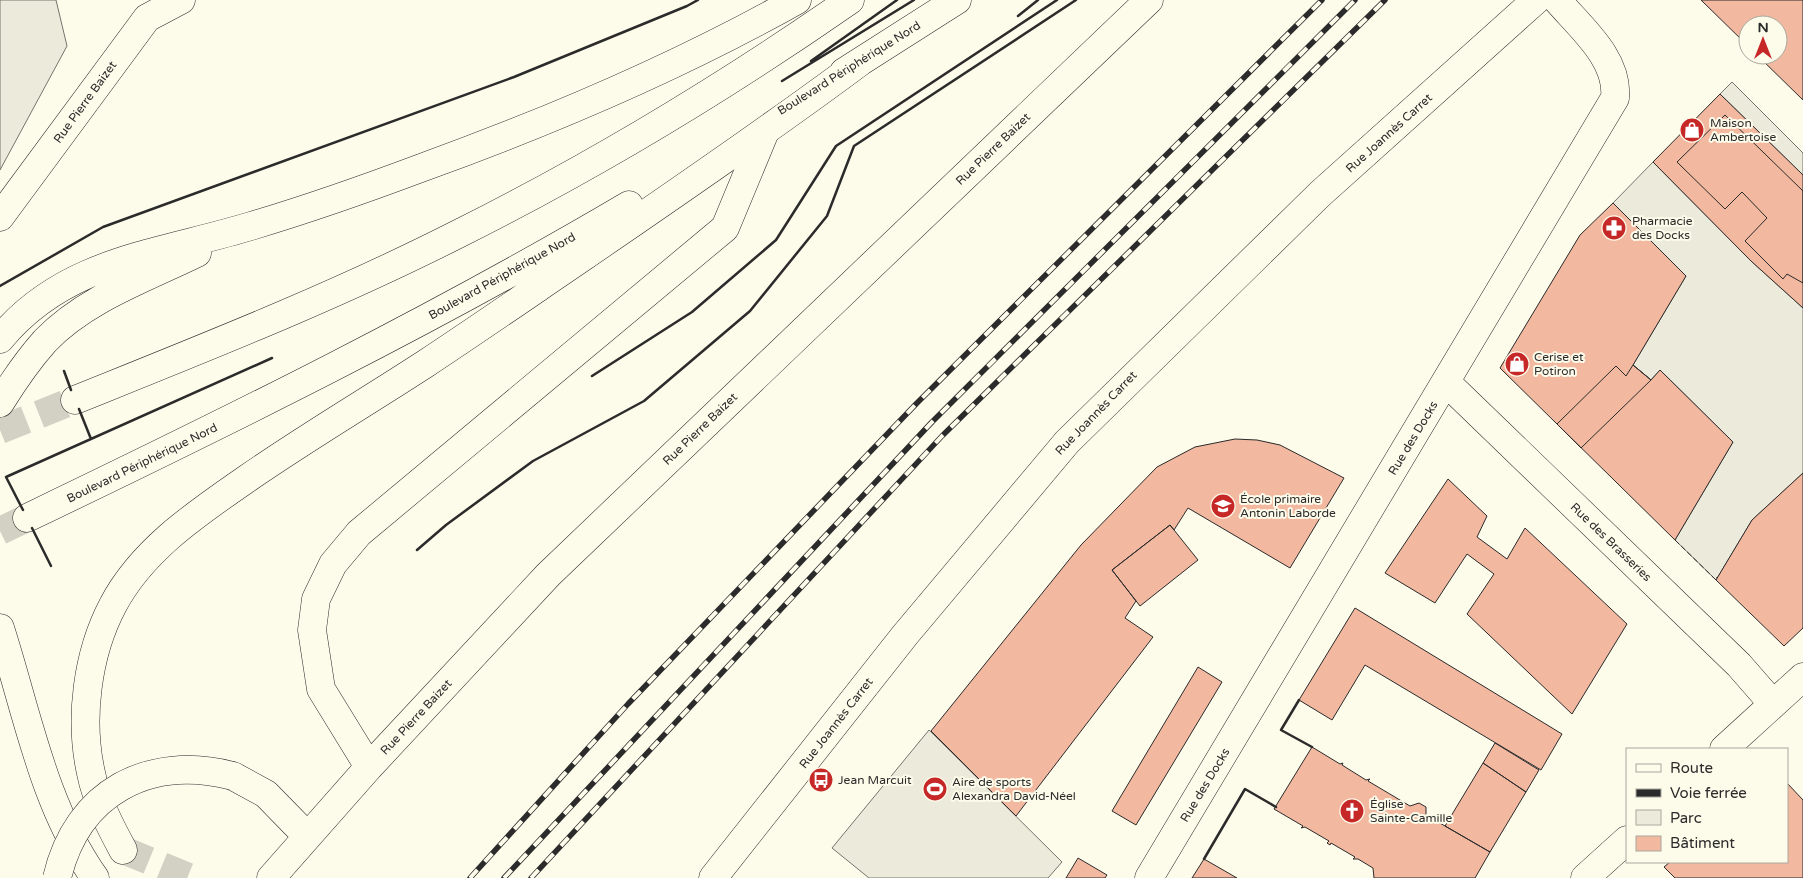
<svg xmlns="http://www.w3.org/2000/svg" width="1803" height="878" viewBox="0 0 1803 878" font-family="'Varela Round',sans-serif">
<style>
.green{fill:#ecebdb;stroke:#74746e}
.building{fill:#f2b8a0;stroke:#2b2b2b}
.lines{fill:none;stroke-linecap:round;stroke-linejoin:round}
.highway-tunnel{stroke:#d3d1c4;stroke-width:28;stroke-dasharray:28 14;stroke-linecap:butt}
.minor-casing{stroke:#2b2b2b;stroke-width:29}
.highway-casing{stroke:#2b2b2b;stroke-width:29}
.minor{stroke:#fdfbea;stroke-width:28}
.highway{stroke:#fdfbea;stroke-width:28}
.rail-casing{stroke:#2b2b2b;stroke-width:5.5}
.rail{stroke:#fdfbea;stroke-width:4;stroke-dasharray:11;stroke-linecap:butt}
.minor-bridge-casing{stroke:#2b2b2b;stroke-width:29;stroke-linecap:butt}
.minor-bridge{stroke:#fdfbea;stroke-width:28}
.fence{stroke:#2b2b2b;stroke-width:1;stroke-dasharray:6 2.5;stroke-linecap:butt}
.wall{stroke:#2b2b2b;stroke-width:2.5}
.labels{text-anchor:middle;stroke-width:4;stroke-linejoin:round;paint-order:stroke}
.street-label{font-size:12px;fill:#2b2b2b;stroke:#fdfbea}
.poi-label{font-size:12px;fill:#2b2b2b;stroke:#fdfbea;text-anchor:start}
</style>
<rect width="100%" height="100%" fill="#fdfbea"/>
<path class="green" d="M0,0H56L67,46L0,170Z
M1732,82L1803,153V175L1720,94Z
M1653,162L1751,261L1803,308V473L1752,520L1716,580L1675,540L1733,442L1660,370L1651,380L1633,365L1686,276L1613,203Z
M929,730L1062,862L1048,878H869L832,848Z"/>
<path class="building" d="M1701,0H1803V100L1757,55H1778V25H1748V46Z
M1720,94L1803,175V308L1751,261L1653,162Z
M1725,115L1803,191V283L1787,274L1783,279L1745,241L1767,218L1742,192L1725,209L1677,162Z
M1613,203L1686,276L1633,365L1651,380L1660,370L1733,442L1675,540L1500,368L1580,235Z
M1633,365L1651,380L1581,448L1557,424L1616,366L1626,376Z
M1235,439L1257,440L1280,445L1344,478L1290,568L1188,508L1174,530L1170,525L1112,570L1136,601L1125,618L1153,637L1016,816L931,731L1081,545L1157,467L1195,447Z
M1803,473V628L1784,646L1716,580L1752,520Z
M1448,479L1487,516L1477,537L1507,559L1525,528L1627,624L1572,714L1467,614L1494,574L1467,554L1435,603L1385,573Z
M1170,525L1198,560L1140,606L1112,570Z
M1355,608L1562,734L1541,770L1365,665L1332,720L1299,700Z
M1198,667L1222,682L1136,825L1112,811Z
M1495,743L1539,770L1526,792L1483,763Z
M1312,747L1340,764L1343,763L1342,765L1366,780L1370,779L1368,781L1410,806L1419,803L1426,807V815L1490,852L1475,878H1374L1373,868L1358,859H1353L1355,857L1331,843L1330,845L1327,843L1329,841L1305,827L1301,828L1303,826L1274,809Z
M1483,763L1526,792L1490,852L1445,826Z
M1787,783L1803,800V878H1675L1664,867L1670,862H1787Z
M1078,858L1107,875L1105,878H1066Z
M1204,859L1237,878H1192Z"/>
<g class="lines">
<path class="highway-tunnel" d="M0,430L75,400
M0,531L27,518
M123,850L191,878"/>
<defs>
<path id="minor" d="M0,217L147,18L181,0
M1446,382L1739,665L1773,704
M1724,749L1803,677
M369,767L321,689L312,630L316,599L333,564L359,533L725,228L764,134
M233,776L266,794L307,836
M271,878L369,767L548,575L1149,0
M713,878L905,635L1067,442L1320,194L1536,0
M1149,878L1615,98C1619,59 1581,28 1557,0
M1585,878L1627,840"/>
<path id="highway" d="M844,72L957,0
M0,339C65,260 159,254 251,226C308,209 365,189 421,168C551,121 676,68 797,0
M75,400C204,348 334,297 458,234C594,166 725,87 850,0
M0,403C13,382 28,360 45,341C85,299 146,278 197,253
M27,518C231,420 434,320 629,205
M0,628C27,712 43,805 95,878
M123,850C110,826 96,799 91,773C79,719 87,654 113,605C142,550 196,514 245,480C304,439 365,403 425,364C478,329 530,293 583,257C676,193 769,130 860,62"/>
</defs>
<use href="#minor" class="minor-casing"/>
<use href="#highway" class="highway-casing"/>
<use href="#minor" class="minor"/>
<use href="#highway" class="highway"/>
<defs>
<path id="rail" d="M470,878L628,704L917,403L1322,0
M504,878L932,422L1355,0
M531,878L942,436L1385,0"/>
</defs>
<use href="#rail" class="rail-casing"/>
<use href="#rail" class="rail"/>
<defs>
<path id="minor-bridge" d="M57,878C77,792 149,754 233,776"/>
</defs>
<use href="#minor-bridge" class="minor-bridge-casing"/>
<use href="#minor-bridge" class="minor-bridge"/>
<path class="fence" d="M1675,540L1716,580L1717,577"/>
<path class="wall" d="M1018,16L1038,0
M811,61L897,0
M782,81L914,0
M0,286L103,227L514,77L687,6L698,0
M64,371L71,390
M592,376L692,312L776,240L836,146L1057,0
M79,409L91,439
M23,510L6,477L272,358
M32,528L51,566
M417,550L446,525L533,461L644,401L750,311L827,216L854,146L1076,0
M1299,700L1281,730L1312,747
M1204,859L1245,789L1276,807"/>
</g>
<defs>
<symbol id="shop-disc" viewBox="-11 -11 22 22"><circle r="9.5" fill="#c62828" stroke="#fdfbea"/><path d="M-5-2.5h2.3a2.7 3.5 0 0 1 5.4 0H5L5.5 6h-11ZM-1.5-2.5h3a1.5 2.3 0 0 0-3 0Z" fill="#fff"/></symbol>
<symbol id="pharmacy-disc" viewBox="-11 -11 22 22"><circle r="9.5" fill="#c62828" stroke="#fdfbea"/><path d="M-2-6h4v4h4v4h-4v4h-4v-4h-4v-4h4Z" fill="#fff"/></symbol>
<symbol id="school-disc" viewBox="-11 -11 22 22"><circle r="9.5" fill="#c62828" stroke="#fdfbea"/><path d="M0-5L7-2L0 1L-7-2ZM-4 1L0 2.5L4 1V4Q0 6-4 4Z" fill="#fff"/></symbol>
<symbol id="bus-disc" viewBox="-11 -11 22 22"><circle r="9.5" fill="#c62828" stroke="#fdfbea"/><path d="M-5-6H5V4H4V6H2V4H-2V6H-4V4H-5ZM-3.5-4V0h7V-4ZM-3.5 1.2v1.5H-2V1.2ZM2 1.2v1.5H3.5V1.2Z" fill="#fff"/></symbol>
<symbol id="stadium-disc" viewBox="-11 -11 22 22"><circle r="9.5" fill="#c62828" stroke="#fdfbea"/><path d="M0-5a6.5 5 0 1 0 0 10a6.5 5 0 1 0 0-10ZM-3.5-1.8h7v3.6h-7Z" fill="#fff"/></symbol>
<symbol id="church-disc" viewBox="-11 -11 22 22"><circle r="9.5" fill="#c62828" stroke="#fdfbea"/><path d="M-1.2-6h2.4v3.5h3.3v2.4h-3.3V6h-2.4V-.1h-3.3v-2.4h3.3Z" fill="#fff"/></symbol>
</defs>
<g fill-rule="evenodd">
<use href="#shop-disc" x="1678" y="116" width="28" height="28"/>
<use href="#pharmacy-disc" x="1600" y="214" width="28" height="28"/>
<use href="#shop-disc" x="1503" y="350" width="28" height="28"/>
<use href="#school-disc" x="1209" y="492" width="28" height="28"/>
<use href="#bus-disc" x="807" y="766" width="28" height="28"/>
<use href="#stadium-disc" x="921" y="775" width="28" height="28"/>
<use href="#church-disc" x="1338" y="797" width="28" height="28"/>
</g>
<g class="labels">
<g class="street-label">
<text transform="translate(849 68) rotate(-32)" y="4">Boulevard Périphérique Nord</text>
<text transform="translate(85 102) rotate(-54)" y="4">Rue Pierre Baizet</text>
<text transform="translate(1389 133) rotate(-42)" y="4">Rue Joannès Carret</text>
<text transform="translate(993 149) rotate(-44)" y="4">Rue Pierre Baizet</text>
<text transform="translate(502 276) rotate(-29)" y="4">Boulevard Périphérique Nord</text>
<text transform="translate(1096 413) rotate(-46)" y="4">Rue Joannès Carret</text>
<text transform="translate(700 429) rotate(-44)" y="4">Rue Pierre Baizet</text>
<text transform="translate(1413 438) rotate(-59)" y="4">Rue des Docks</text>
<text transform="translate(142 463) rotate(-26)" y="4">Boulevard Périphérique Nord</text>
<text transform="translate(1611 542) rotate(44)" y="4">Rue des Brasseries</text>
<text transform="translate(416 717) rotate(-47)" y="4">Rue Pierre Baizet</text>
<text transform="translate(836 723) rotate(-52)" y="4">Rue Joannès Carret</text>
<text transform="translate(1205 785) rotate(-59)" y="4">Rue des Docks</text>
</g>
<g class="poi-label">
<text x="1710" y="127">Maison<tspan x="1710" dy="14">Ambertoise</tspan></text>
<text x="1632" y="225">Pharmacie<tspan x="1632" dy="14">des Docks</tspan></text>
<text x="1534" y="361">Cerise et<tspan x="1534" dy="14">Potiron</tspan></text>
<text x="1240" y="503">École primaire<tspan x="1240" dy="14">Antonin Laborde</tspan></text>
<text x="838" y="784">Jean Marcuit</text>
<text x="952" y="786">Aire de sports<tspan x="952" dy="14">Alexandra David-Néel</tspan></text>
<text x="1370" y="808">Église<tspan x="1370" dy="14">Sainte-Camille</tspan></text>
</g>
</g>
<rect x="1626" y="748" width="162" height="115" fill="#fdfbea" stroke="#a9a89e"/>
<rect x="1636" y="764" width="25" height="8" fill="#fdfbea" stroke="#a9a89e"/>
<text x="1670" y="773" font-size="15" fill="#2b2b2b">Route</text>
<rect x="1636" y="789" width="25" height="8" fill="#2b2b2b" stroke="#a9a89e"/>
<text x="1670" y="798" font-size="15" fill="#2b2b2b">Voie ferrée</text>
<rect x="1636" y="810" width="25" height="15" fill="#ecebdb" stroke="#a9a89e"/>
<text x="1670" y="823" font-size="15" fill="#2b2b2b">Parc</text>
<rect x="1636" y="836" width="25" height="15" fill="#f2b8a0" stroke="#a9a89e"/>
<text x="1670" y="848" font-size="15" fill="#2b2b2b">Bâtiment</text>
<g transform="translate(1763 40)"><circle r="24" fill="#fdfbea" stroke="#a9a89e"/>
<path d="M0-4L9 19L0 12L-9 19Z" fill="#c62828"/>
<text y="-8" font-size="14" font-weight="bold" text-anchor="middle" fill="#2b2b2b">N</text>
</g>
</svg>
